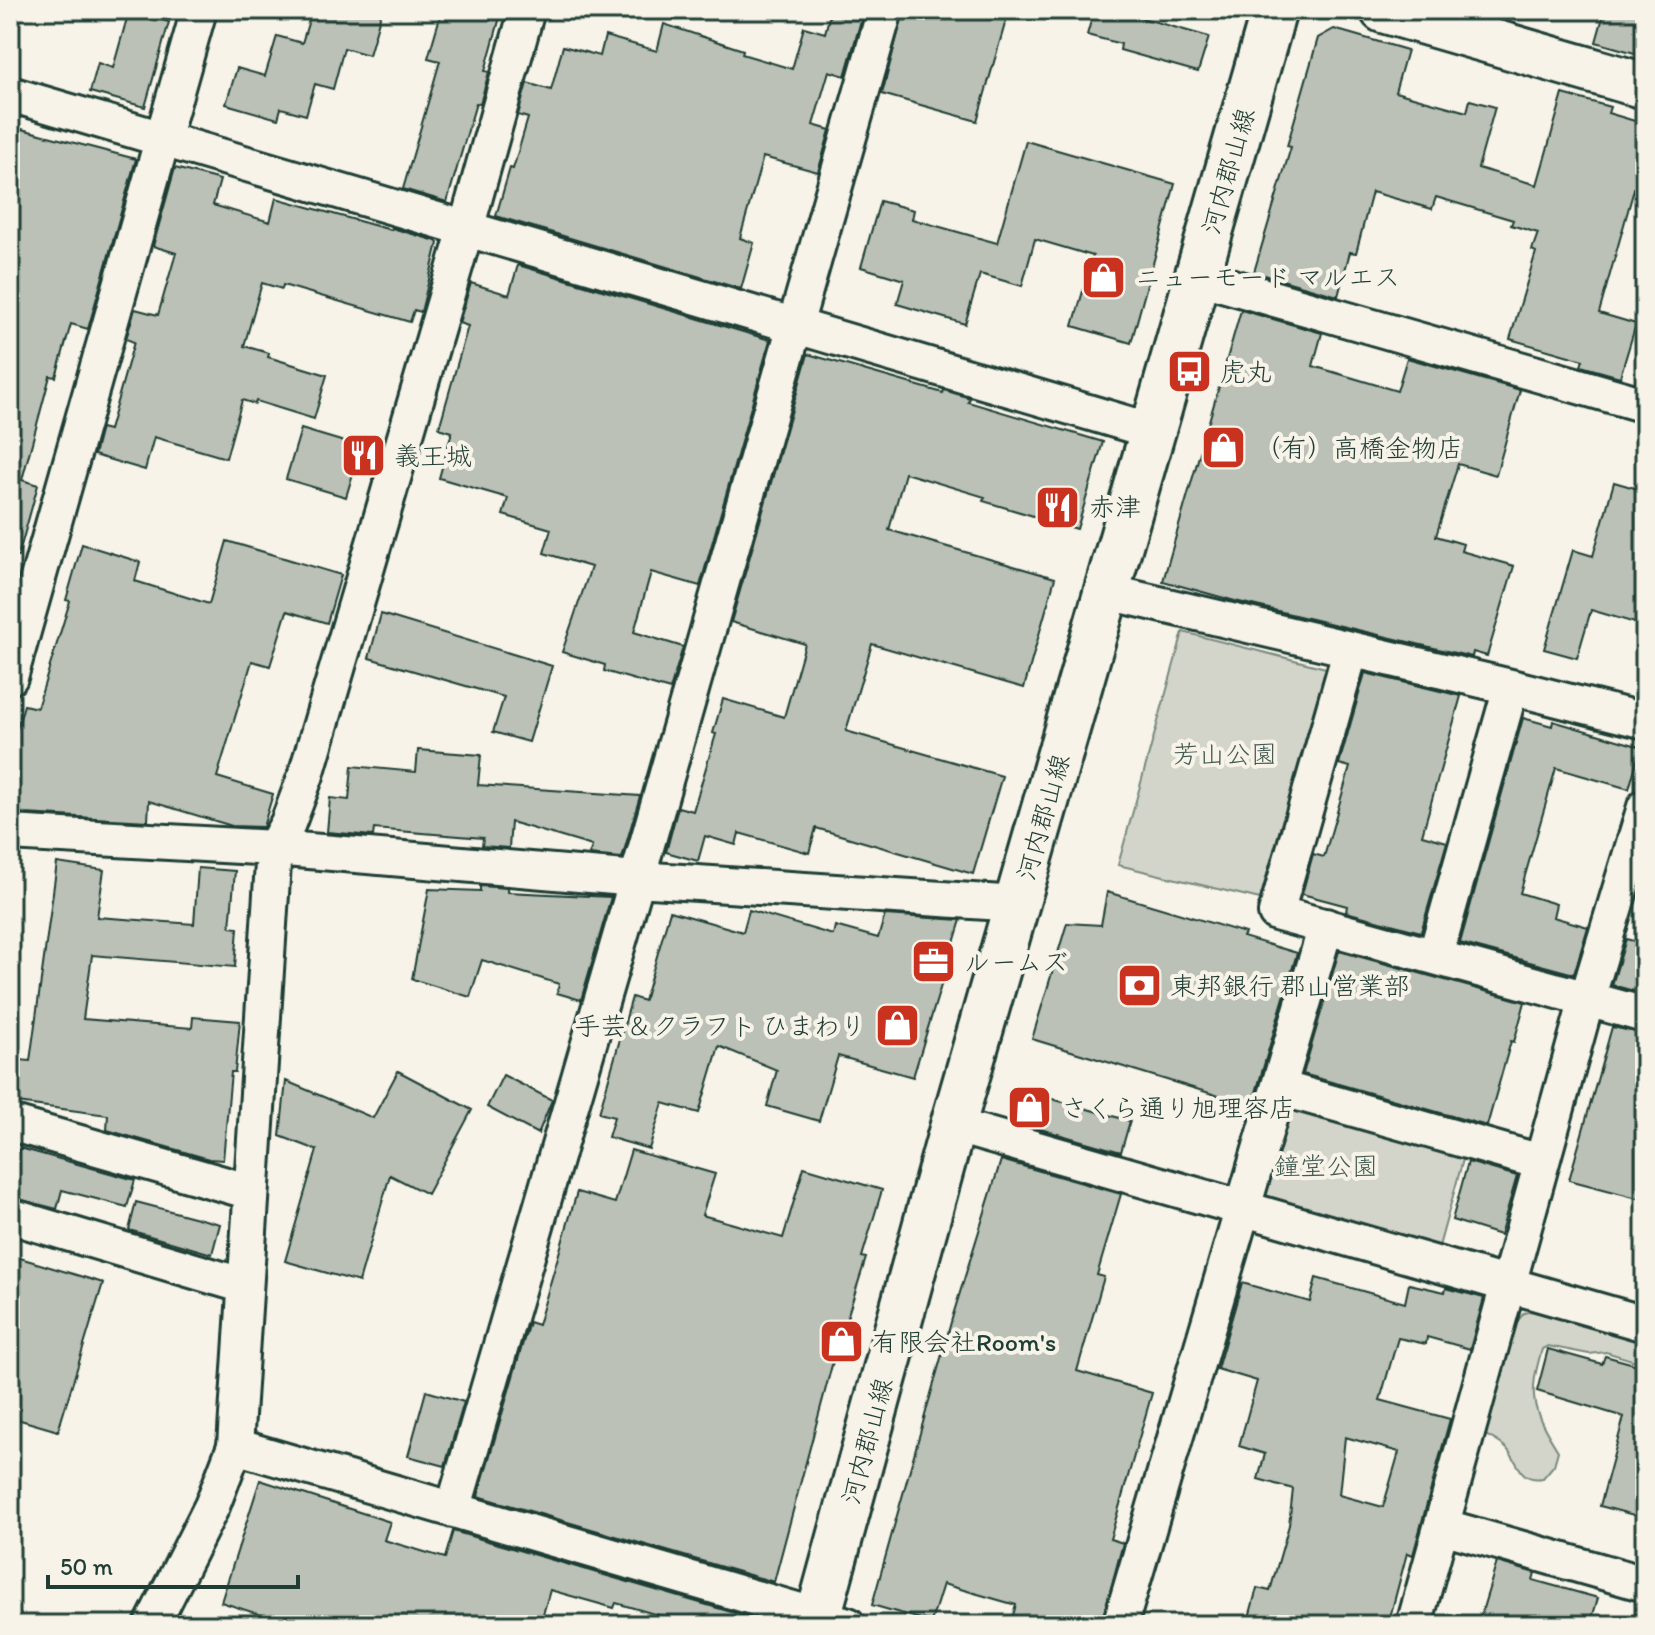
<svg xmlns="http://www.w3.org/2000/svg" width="1655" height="1635" viewBox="0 0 1655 1635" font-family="Itim,'Klee One',sans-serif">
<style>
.green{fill:#d3d5ca;stroke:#79897f;stroke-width:2}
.building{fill:#bbc1b6;stroke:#1f3d34;stroke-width:2;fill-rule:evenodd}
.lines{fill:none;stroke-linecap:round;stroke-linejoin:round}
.minor-casing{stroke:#1f3d34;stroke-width:40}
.tertiary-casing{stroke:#1f3d34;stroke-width:50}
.secondary-casing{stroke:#1f3d34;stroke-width:50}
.minor{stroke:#f7f3e8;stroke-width:34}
.tertiary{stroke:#f7f3e8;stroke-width:44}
.secondary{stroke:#f7f3e8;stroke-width:44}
.labels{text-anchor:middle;stroke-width:8;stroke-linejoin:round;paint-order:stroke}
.street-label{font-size:26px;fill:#1f3d34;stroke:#f7f3e8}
.poi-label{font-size:26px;fill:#1f3d34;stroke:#f7f3e8;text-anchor:start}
.park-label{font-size:26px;fill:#435b52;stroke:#f7f3e8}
</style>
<rect width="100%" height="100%" fill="#f7f3e8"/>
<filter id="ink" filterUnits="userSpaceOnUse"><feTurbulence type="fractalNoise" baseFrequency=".0125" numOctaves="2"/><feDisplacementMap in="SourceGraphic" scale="16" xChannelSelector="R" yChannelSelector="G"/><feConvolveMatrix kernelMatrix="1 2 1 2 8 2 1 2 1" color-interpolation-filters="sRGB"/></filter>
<g filter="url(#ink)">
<path class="green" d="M1183,632L1326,668L1260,899L1118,865Z
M1296,1104L1464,1156L1438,1250L1261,1200L1285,1111Z
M1532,1311L1645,1343V1364L1606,1352L1589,1354L1548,1346L1542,1349C1528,1396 1531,1408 1558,1451L1554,1465L1543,1478C1518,1482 1520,1462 1506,1448C1500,1442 1491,1438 1484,1434L1513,1327L1524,1313Z"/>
<path class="building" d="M312,10H382L369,55L344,48L333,89L315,84L306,115L281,108L278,119L226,104L237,68L265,76L277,36L302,43Z
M442,10H502L485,71L489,72L480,104L476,103L447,202L403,189L440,61L428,58Z
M831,10H864L845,76L829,71L813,125L830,130L818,172L763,157L740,238L754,243L741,289L496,216L510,168L513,169L528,118L518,115L527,83L551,90L563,46L600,56L605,36L657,51L664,24L743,50L742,54L792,69L804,27L825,33Z
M904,10H1009L977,121L882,94Z
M1094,10H1114L1209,37L1198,72L1120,50L1121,44L1087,35Z
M1605,10H1645V56L1596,42Z
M129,11L169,22L145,107L90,92L98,63L113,68Z
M1334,29L1407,50L1395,92L1467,112L1470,100L1495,107L1478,168L1537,185L1563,94L1610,107L1608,113L1645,124V170L1640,168L1599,313L1636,324L1620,377L1581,366L1583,360L1510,339L1536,252L1532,250L1538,233L1511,225L1513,220L1436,197L1432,209L1372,192L1356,253L1350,252L1338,296L1254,272L1291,147L1287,146L1318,38Z
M10,126L136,159L88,329L71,324L56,377L50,376L22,480L38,485L18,557L10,556Z
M1026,141L1175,184L1131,343L1073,326L1093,256L1035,239L1022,286L980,274L965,324L897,304L904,280L861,267L880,201L914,210L912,219L997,243Z
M175,168L220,180L213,205L270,222L276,198L391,230L392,228L436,241L438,243L421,312L414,310L410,322L283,285L282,289L262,283L244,346L269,353L268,357L327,375L314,419L256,401L255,404L242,400L226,458L154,437L145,470L94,455L101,428L109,430L134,342L126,339L135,309L158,315L176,253L153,246Z
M518,265L770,340L700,586L651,572L634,632L683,647L670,690L604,671L605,665L562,652L591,567L544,553L551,529L503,515L508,498L439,478L452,432L439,428L468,326L459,323L471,283L509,295Z
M1241,310L1322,333L1313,366L1397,391L1407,358L1520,390L1496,475L1458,464L1436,536L1463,544L1461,551L1514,566L1487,656L1473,652L1472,657L1235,601L1163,581Z
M808,354L943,393L944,390L970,398L968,402L1103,442L1077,529L983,501L985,497L905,473L889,530L1055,578L1024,688L872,644L846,731L1002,776L973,874L816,828L809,853L739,833L736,845L705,836L698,861L666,852L678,807L693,811L716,734L713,733L723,699L784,717L805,644L731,622Z
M301,429L361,447L346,497L286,479Z
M1614,482L1645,491V626L1591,610L1577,658L1544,649L1573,550L1593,556Z
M227,541L341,575L327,623L287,611L270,666L252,661L217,777L273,794L263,827L232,826L149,801L148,821L25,814L10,809V752L24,705L37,708L70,601L66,600L82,544L140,562L135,581L209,604Z
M381,614L552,666L529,742L493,732L504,697L369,658Z
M1365,673L1461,696L1422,835L1447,842L1421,932L1346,912L1347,906L1302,894L1313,854L1324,857L1350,767L1339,764Z
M1523,718L1552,726L1553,721L1641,747L1629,789L1556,768L1520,893L1556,904L1553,917L1588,927L1574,974L1460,943Z
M418,750L481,755L478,785L640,796L622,858L589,855L592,846L511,822L509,848L482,846L483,838L374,829L373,836L327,832L330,798L349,800L352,766L416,772Z
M57,863L104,870L97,917L194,924L198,868L235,871L230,927L238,928L235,967L92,955L83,1019L192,1028L193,1017L240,1021L235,1072H231L223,1160L209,1159L107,1130L108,1115L10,1102V1059L30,1061Z
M480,886L507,888V892L611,897L581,1000L557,993L559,984L482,960L470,997L412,979L429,889L480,891Z
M1107,892L1245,933L1243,937L1297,953L1252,1106L1032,1039L1067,923L1101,925Z
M749,910L833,935L835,926L878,938L885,915L961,920L913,1077L838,1056L819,1121L767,1106L777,1070L719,1046L699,1113L663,1103L649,1149L608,1137L614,1117L599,1113L632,997L644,1001L670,911L743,932Z
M1626,939L1645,944V994L1612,985Z
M1339,951L1525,1002L1514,1042L1511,1041L1487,1126L1303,1074Z
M1612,1027L1645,1034V1200L1569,1180Z
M398,1071L472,1110L427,1194L390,1175L359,1282L285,1261L317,1150L280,1136L286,1081L373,1118Z
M503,1075L552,1100L538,1134L487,1107Z
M1020,1090L1130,1121L1121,1152L1012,1121Z
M20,1148L135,1180L127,1207L62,1190L57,1209L10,1197V1184Z
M631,1150L715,1174L702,1215L783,1238L804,1167L882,1190L862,1257L866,1258L832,1365L774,1582L478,1496L529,1322L538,1325L577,1192L615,1203Z
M1001,1160L1121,1194L1097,1275L1104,1277L1077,1371L1152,1393L1110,1539L1123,1543L1101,1625H1010L1016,1605L943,1584L931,1622L872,1605L953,1315Z
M1468,1162L1517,1176L1500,1235L1452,1220Z
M136,1202L220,1224L212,1254L129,1230Z
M10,1255L103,1283L58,1431L10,1417Z
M1316,1278L1405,1303L1409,1284L1445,1292L1446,1288L1484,1298L1470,1349L1427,1337L1426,1344L1398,1338L1380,1400L1450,1419L1413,1555L1407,1553L1388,1625H1247L1257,1588L1270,1591L1289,1525L1293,1489L1258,1479L1265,1454L1239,1446L1257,1381L1217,1369L1242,1283L1310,1302ZM1345,1437L1399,1452L1383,1507L1339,1495Z
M1548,1349L1602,1364L1605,1356L1645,1367V1518L1600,1506L1624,1417L1537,1391Z
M426,1391L464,1402L445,1466L408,1456Z
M260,1480L390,1522L384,1540L445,1558L453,1531L762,1621L760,1625H693L616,1603L614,1608L550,1590L540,1625H292L221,1602Z
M1497,1562L1535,1573L1533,1580L1598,1598L1590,1625H1478Z"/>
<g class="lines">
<defs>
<path id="minor" d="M10,94L1152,431
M1198,277L1645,405
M1108,592L1511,687L1645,721
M1351,649L1276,913L1645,1015
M10,677L199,10
M10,833L274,848L637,879L1018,904
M1435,957L1511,687
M1280,1088L1541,1162
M10,1123L251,1192
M953,1125L1645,1324
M10,1216L245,1286
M235,1446L848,1625
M453,1510L637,879L885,10
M1442,1526L1645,1584
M152,1625L212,1506L235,1446L274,848L288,823L306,775L466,229L527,10
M1120,1625L1326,926
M1414,1625L1587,999L1645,807"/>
<path id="tertiary" d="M1383,10L1645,86"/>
<path id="secondary" d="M816,1625L953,1125L1274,10"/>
</defs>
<use href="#minor" class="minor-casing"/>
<use href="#tertiary" class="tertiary-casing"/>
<use href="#secondary" class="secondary-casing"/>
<use href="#minor" class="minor"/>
<use href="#tertiary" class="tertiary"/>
<use href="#secondary" class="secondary"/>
</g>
</g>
<defs>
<symbol id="shop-square" viewBox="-11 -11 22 22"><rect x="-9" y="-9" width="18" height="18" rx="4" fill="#c8321e" stroke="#f7f3e8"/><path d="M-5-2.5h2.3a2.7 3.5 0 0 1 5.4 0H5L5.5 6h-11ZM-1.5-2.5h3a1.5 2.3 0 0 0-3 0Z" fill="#fff"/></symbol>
<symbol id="bus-square" viewBox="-11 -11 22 22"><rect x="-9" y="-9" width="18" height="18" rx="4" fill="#c8321e" stroke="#f7f3e8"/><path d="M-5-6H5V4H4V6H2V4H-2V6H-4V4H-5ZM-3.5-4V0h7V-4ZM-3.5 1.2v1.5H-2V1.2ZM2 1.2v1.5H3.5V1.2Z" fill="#fff"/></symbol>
<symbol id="restaurant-square" viewBox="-11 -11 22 22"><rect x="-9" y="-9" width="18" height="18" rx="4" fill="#c8321e" stroke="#f7f3e8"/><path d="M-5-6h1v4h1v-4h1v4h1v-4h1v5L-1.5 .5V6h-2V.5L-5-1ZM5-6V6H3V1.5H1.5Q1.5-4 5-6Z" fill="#fff"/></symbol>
<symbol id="office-square" viewBox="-11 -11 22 22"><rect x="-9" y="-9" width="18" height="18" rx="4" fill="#c8321e" stroke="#f7f3e8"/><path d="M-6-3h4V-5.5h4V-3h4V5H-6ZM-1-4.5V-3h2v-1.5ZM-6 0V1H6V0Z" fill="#fff"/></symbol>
<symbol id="bank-square" viewBox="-11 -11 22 22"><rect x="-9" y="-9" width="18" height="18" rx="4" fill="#c8321e" stroke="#f7f3e8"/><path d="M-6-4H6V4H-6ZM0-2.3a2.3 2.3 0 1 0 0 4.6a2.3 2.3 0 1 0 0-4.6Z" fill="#fff"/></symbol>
</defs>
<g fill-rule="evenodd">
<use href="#shop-square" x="1078" y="252" width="51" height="51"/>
<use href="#bus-square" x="1164" y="346" width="51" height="51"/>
<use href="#shop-square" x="1198" y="422" width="51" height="51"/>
<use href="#restaurant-square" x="338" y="430" width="51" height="51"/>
<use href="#restaurant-square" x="1032" y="482" width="51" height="51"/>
<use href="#office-square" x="908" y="936" width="51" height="51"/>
<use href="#bank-square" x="1114" y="960" width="51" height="51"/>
<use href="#shop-square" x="872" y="1000" width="51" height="51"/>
<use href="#shop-square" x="1004" y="1082" width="51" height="51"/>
<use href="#shop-square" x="816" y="1316" width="51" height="51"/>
</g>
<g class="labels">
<g class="street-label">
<text transform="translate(1228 171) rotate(-74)" y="9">河内郡山線</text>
<text transform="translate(1043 817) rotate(-74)" y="9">河内郡山線</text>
<text transform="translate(867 1441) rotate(-75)" y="9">河内郡山線</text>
</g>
<g class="poi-label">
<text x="1135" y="286">ニューモード マルエス</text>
<text x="1220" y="381">虎丸</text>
<text x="1255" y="457">（有）高橋金物店</text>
<text x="394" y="465">義王城</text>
<text x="1089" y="516">赤津</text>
<text x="964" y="971">ルームズ</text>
<text x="1170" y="995">東邦銀行 郡山営業部</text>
<text x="866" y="1035" text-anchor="end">手芸＆クラフト ひまわり</text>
<text x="1061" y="1117">さくら通り旭理容店</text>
<text x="872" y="1351">有限会社Room's</text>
</g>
<g class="park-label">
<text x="1225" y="763">芳山公園</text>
<text x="1326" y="1175">鐘堂公園</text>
</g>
</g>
<rect width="1655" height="1635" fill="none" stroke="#f7f3e8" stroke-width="40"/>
<rect x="20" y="20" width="1615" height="1595" fill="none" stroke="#1f3d34" stroke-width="3" filter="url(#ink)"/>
<path d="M48 1575v12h250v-12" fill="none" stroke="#1f3d34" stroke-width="4"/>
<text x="60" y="1575" font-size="24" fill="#1f3d34" stroke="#f7f3e8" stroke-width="6" paint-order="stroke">50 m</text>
</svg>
